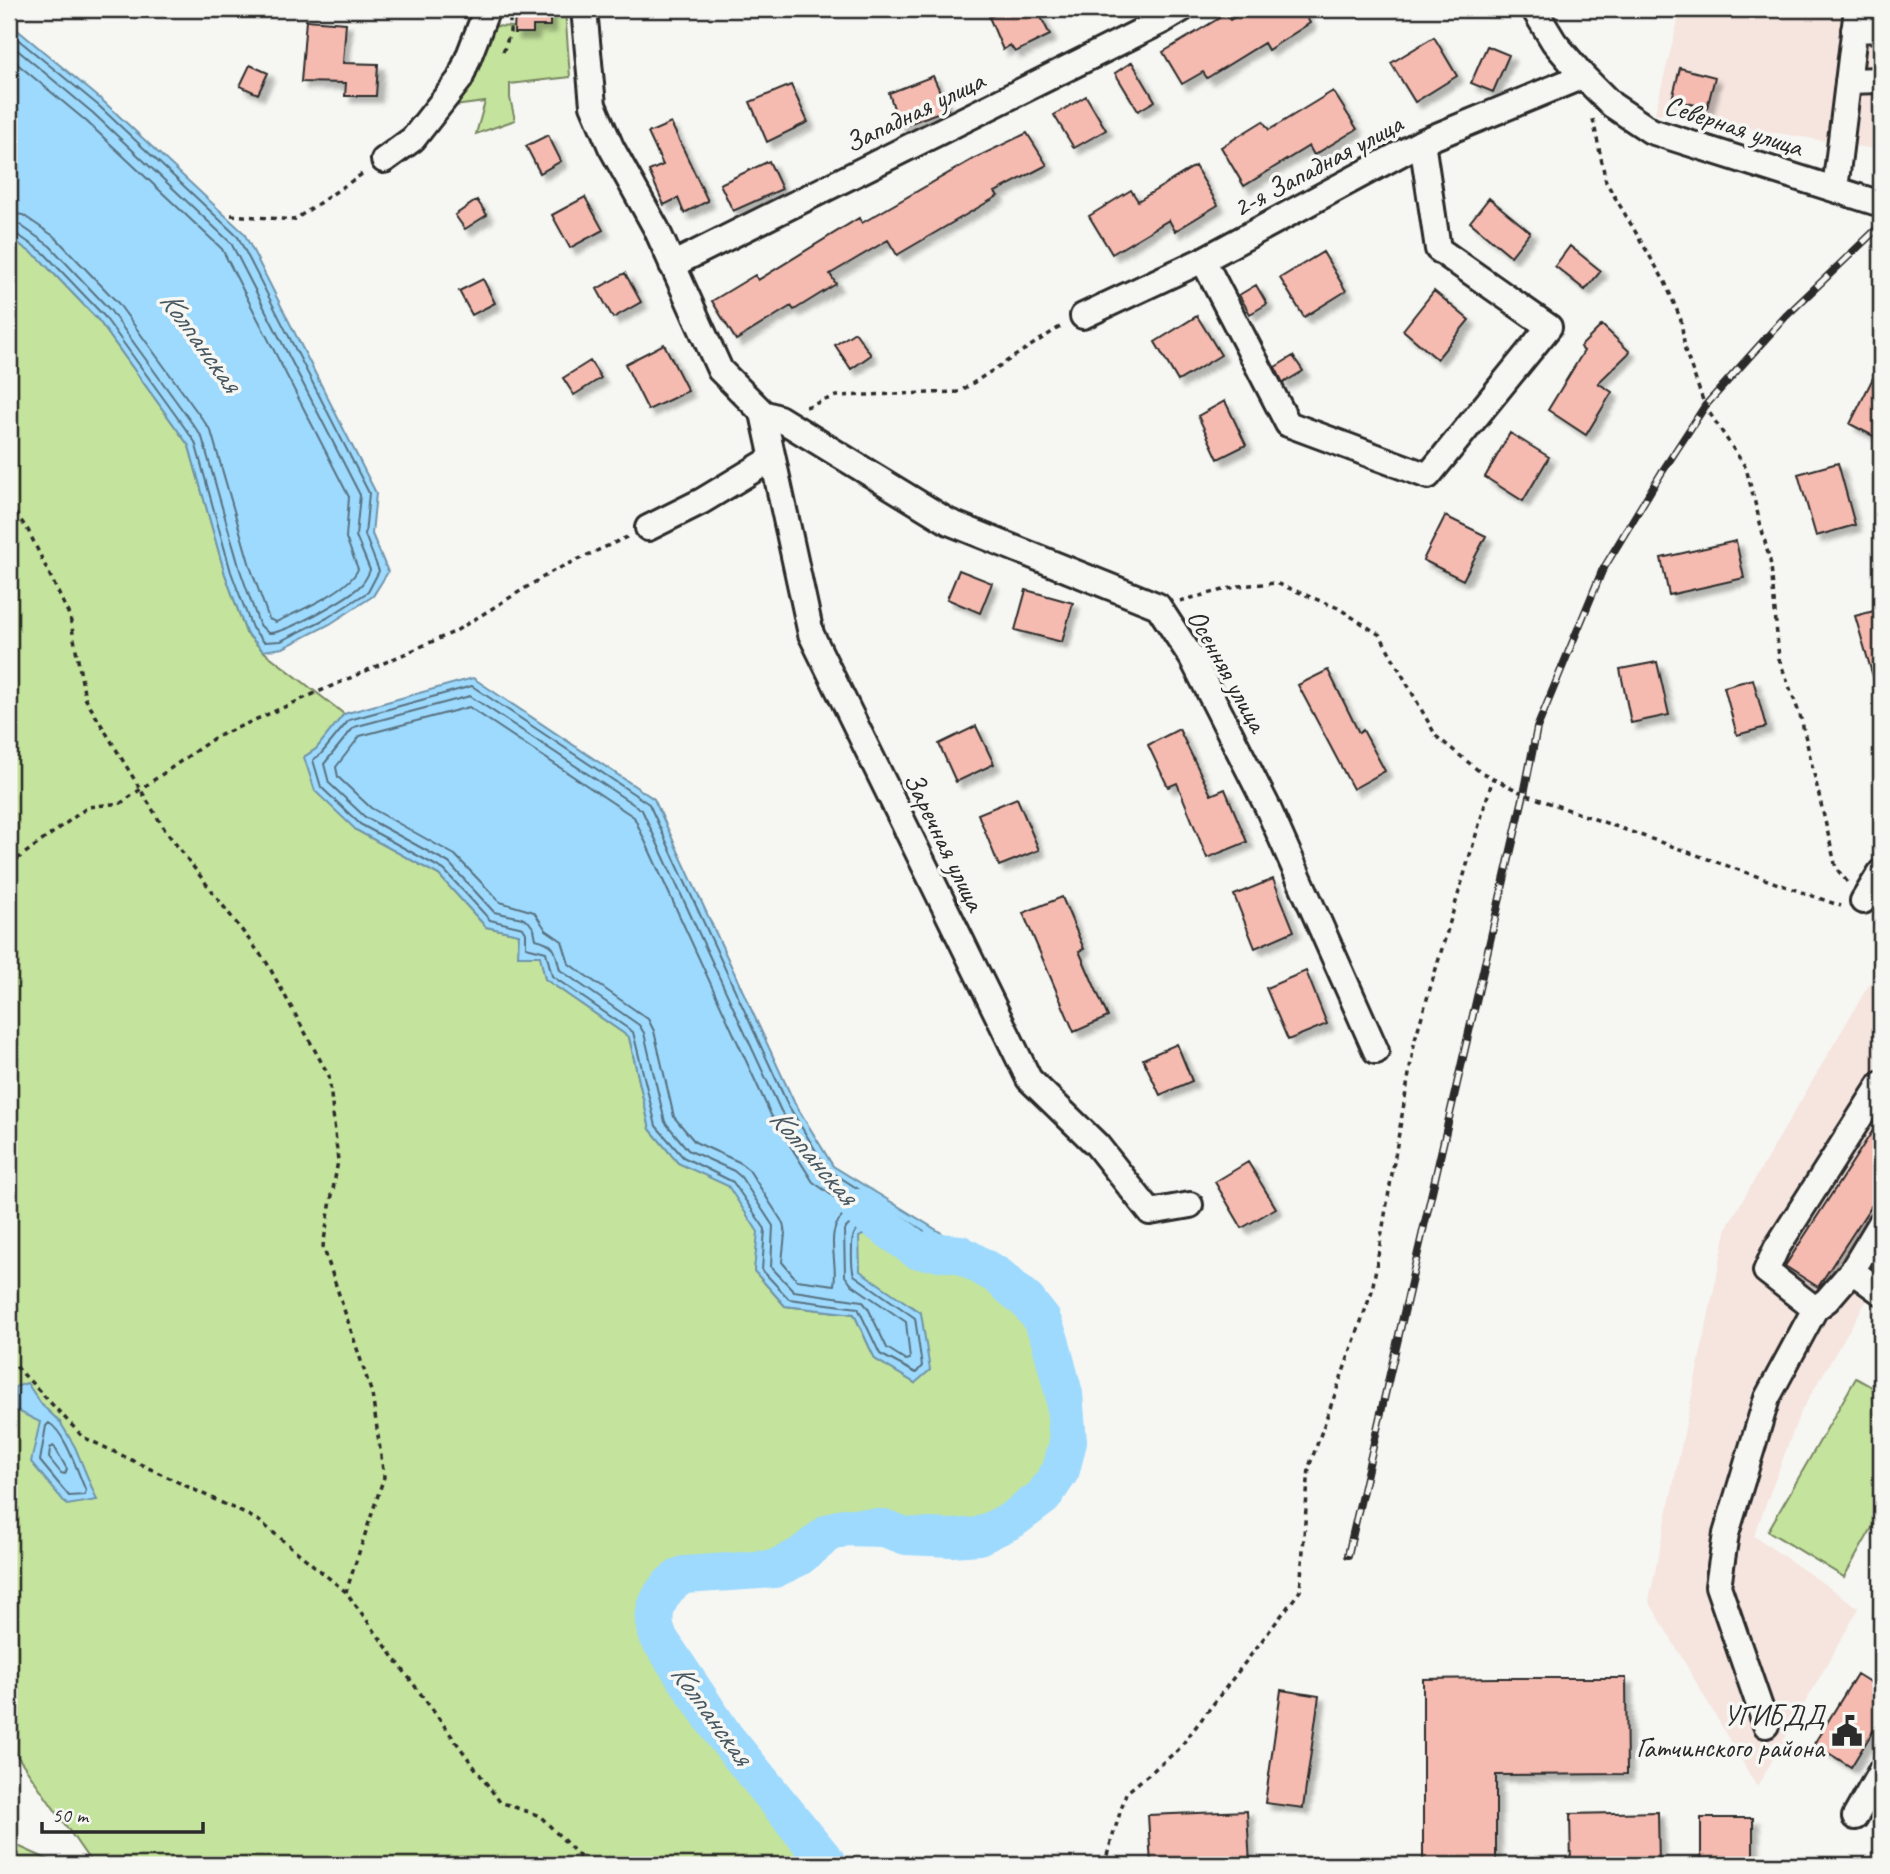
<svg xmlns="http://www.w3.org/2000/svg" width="1890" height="1874" viewBox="0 0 1890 1874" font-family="Caveat,sans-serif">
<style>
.built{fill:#f6e4de}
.green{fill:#c4e39c;stroke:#788764;stroke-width:2}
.water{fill:#9ddafe;stroke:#6f94aa;stroke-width:2}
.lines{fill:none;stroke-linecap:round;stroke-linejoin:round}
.shore{stroke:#59717f;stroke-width:2}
.river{stroke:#9ddafe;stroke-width:38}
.building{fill:#f5bbb0;stroke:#2b2b2b;stroke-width:2;filter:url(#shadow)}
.minor-casing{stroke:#2b2b2b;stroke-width:30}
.path{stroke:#2b2b2b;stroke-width:3.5;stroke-dasharray:5 5;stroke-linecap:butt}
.minor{stroke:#f6f6f2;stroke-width:24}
.rail-casing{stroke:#2b2b2b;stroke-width:8}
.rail{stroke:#f6f6f2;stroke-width:5;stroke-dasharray:16;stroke-linecap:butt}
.labels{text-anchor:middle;stroke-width:7;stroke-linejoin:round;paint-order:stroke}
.street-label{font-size:28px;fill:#2b2b2b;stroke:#f6f6f2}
.poi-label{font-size:28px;fill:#2b2b2b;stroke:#f6f6f2;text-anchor:end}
.water-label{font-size:30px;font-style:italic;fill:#485760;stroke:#f6f6f2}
</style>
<defs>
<filter id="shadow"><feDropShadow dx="6" dy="6" stdDeviation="2" flood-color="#0004"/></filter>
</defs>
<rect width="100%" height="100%" fill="#f6f6f2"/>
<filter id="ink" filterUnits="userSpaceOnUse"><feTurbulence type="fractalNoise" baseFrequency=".0143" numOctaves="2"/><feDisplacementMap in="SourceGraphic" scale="14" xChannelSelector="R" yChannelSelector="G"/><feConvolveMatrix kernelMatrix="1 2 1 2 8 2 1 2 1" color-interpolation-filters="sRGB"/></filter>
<g filter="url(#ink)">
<path class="built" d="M1681,9H1881V150L1655,113Z
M1881,964V1276L1800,1413L1754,1536L1859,1608L1757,1787L1649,1601L1727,1227Z"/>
<path class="green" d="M550,9H565L570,77L510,84V98L515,120L476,134L485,102L454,106L493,26L514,27L515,33H532L533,26H550Z
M9,237L39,258L99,321L189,446L225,574L246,633L263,651L344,714L316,749L304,757L356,830L439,875L486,927L519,934L541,956L545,979L629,1037L650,1129L678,1163L728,1185L759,1232L754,1271L785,1306L854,1314L875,1359L915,1383L921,1314L859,1271V1236L872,1230L960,1254L998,1276L1027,1301L1042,1320L1050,1340L1064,1394L1068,1442L1061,1470L1043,1497L1012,1520L979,1536L952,1538L906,1536L884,1528L844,1527L829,1533L799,1557L774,1569L684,1575C660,1587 646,1616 660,1640L725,1737L829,1865H93L9,1744Z
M1856,1378L1881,1392V1512L1844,1577L1768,1531Z
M9,1842L60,1865H9Z"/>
<path class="water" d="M9,23L103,101L244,233L376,493L372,534L388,572L373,596L330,624L283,648L263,651L246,632L225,574L189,446L99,321L39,258L9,237Z
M473,678L654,799L794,1102L833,1166L956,1242L960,1254L872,1230L859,1237L860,1271L921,1313L930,1370L915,1383L875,1359L854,1314L785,1306L754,1271L758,1232L728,1186L678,1163L650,1129L629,1037L545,979L540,956H518L519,934L486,927L439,875L356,830L315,791L304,757L316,749L344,714Z
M27,1383L42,1405L60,1422L75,1447L97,1500L67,1505L31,1462L40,1422L16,1410L15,1387Z"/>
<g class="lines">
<path class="shore" d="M9,32L99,106L238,237L369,493L365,535L379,571L368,592L327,618L281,641L264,642L252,628L231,572L195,442L104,316L44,253L15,233L9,232
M9,43L93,113L231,243L360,495L356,536L370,570C368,575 365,581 361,585C350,597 283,635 268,633L259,624L240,570L202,437L110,310L50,246L20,225L9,223
M9,57L86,121L222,249L349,497L346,538L358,569C350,590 297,612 276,622L269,619L250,566L211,431L118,303L55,237L23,215L9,213
M472,686L649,804L788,1105L827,1169L924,1231L923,1235L920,1236C898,1230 851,1208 852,1247C852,1256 851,1266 854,1275L915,1318L922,1366L916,1373L880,1354L858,1308L789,1299L762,1270L765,1229L733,1182L683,1157L656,1126L633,1032L552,976L546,952L526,947V933L523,928L490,920L444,870L360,824L321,787L313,760L321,754L349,720Z
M470,696L642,810L781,1111L822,1177L873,1210L872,1214L851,1223L844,1230L845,1276L851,1284L906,1322L910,1359L906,1360L887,1348L868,1308L862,1301L794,1291L771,1267L773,1226L741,1177L734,1171L688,1150L665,1122L644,1033L639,1025L560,970C555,952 557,944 536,939L534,929L529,922L522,918L494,912L449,863L365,817L329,783L324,764L354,727Z
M469,707L634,817L771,1115L813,1182L850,1208L849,1211C821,1229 839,1259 834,1285L797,1280L782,1262L785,1234L783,1223L749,1170L739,1162L695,1142L674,1117L654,1031L648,1019L569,964L562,941L546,930L534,912L500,902L455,855L371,808L338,777L336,767L360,736Z
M49,1423C65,1432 78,1473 86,1491L84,1495L69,1496L40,1461L46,1426Z
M54,1446L67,1469L65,1474L61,1473L49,1458L50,1448Z"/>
<path class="river" d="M829,1865L725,1737L660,1640C646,1616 660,1587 684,1575L774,1569L799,1557L829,1533L844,1527L884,1528L906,1536L952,1538L979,1536L1012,1520L1043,1497L1061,1470L1068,1442L1064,1394L1050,1340L1042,1320L1027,1301L998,1276L960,1254L917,1250L859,1208"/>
</g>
<path class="building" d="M515,9H550V26H533V33H514Z
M1009,9H1037L1050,35L1015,52L1010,45L1003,50L989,17Z
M1248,9H1302L1310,23L1268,50L1264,43L1207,78L1203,72L1182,84L1163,52L1226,14L1230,20Z
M306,20L346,23L343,63L378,64L376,96H345L346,83L301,82Z
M1434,37L1457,76L1415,102L1391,63Z
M1487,46L1509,55L1493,92L1471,83Z
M1132,62L1155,101L1138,111L1115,73Z
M250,65L268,73L258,94L240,86Z
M1680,68L1715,77L1707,108L1672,99Z
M933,76L948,109L900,127L889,93Z
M791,85L808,122L767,142L750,102Z
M1333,91L1357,129L1314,155L1309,146L1244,186L1221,147L1263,121L1269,130Z
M1086,96L1106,130L1074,148L1054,115Z
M671,123L708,201L684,213L678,198L664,205L649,171L663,165L648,133Z
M1027,133L1047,165L995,192L998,196L897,255L888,240L830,274L836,284L794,310L791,306L736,340L712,301L755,275L758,280L859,218L862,223L975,158Z
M548,135L561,161L540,173L526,146Z
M769,161L782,189L733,211L720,184Z
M1195,166L1218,205L1175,231L1169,220L1112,254L1089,216L1131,190L1138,201Z
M585,197L603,230L570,248L552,215Z
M1489,198L1530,232L1511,256L1470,222Z
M477,200L487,215L465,229L455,215Z
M1570,246L1601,271L1585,290L1555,266Z
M1323,252L1346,291L1304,317L1280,278Z
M625,273L641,302L613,318L597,289Z
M483,279L495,303L472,315L459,291Z
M1256,285L1267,304L1250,314L1239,295Z
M1434,291L1469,320L1437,359L1403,330Z
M1197,316L1221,355L1178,381L1155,342Z
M1602,325L1630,352L1598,383L1612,392L1586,435L1548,410L1584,351L1580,347Z
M855,332L871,355L851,369L835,345Z
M664,344L688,391L648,410L625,364Z
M1293,356L1303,371L1283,383L1275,367Z
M590,361L601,378L574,395L563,378Z
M1881,362V440L1850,424Z
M1225,401L1246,445L1218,459L1198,416Z
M1510,433L1549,457L1523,501L1485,477Z
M1838,463L1855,525L1816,536L1798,474Z
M1445,516L1486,536L1463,580L1423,560Z
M1736,541L1744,578L1669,595L1661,558Z
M959,570L992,583L980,613L947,599Z
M1026,590L1073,603L1062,642L1015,630Z
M1881,609V690H1877L1855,616Z
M1657,662L1669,715L1631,723L1620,669Z
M1328,670L1359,733L1363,730L1385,771L1353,789L1298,685Z
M1753,679L1766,727L1737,735L1724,687Z
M976,726L994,764L956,782L939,744Z
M1179,729L1211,795L1225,789L1247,842L1207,858L1177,783L1168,787L1148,745Z
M1017,798L1039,850L999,866L978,814Z
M1273,879L1294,931L1255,948L1234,895Z
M1062,897L1084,949L1079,951L1108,1017L1074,1032L1023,913Z
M1306,971L1327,1024L1288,1040L1266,988Z
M1177,1044L1192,1081L1160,1095L1143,1059Z
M1881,1118V1191L1818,1287L1785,1266Z
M1248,1162L1276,1208L1242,1228L1215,1182Z
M1857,1674L1881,1689V1718L1851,1767L1814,1744Z
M1497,1678H1626L1627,1774L1496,1775V1865H1423V1679Z
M1281,1690L1319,1696L1303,1808L1265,1803Z
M1247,1811L1250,1865H1151L1148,1815Z
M1658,1812L1659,1865H1571L1570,1814Z
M1701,1818H1753V1865H1701Z"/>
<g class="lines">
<defs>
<path id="minor" d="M584,9L593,105L611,147L656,228L720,370L763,413L779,418L949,522L1158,606L1192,658L1267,806L1376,1051
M1534,9L1554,42L1583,76L1612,105L1651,131L1881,204
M1854,30L1881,29
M1848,81L1881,80
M384,160L413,139L460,79L487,9
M1835,189L1857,9
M1203,260L1288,424L1428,476L1549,327L1438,249L1422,142
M672,265L1162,21L1182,9
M1083,316L1203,260L1422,142L1583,76
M763,413L811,634L1029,1079L1097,1145L1150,1212L1190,1205
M648,528L702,501L773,458
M1863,901L1881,872
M1881,1223L1852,1271L1881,1292
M1815,1309L1766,1271L1776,1249L1881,1084
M1766,1725L1718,1586L1726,1534L1767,1398L1815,1309L1827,1300L1852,1271
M1855,1817L1881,1771"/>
</defs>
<use href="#minor" class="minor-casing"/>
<path class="path" d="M503,52L510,33V17
M1593,119L1606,182L1665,282L1681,320L1685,350L1705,406L1746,468L1771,565L1779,659L1801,718L1836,868L1849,884
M231,215L294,220L365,172
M806,407L836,396L959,392L1063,325
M9,505L28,530L70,617L85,698L165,830L267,963L329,1076L338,1161L323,1246L372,1394L384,1477L346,1592
M1180,601L1239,586L1276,583L1338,608L1380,635L1436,736L1479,771L1524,794L1841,906
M9,865L88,807L121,803L214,738L454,632L553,571L627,537
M9,1359L83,1437L258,1520L346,1592L500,1802L540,1816L588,1865
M1104,1865L1126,1793L1178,1750L1300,1591L1309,1467L1372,1291L1415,1039L1493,778"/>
<use href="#minor" class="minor"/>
<defs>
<path id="rail" d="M1348,1555L1524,794L1537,728L1602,571L1662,472L1705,406L1786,316L1881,225"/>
</defs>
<use href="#rail" class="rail-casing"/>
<use href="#rail" class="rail"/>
</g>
</g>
<defs>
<symbol id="civic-bare" viewBox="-9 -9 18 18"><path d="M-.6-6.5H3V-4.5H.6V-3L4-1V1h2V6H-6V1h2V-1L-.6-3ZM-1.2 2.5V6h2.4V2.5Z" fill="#2b2b2b" stroke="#f6f6f2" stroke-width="2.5" paint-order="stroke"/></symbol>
</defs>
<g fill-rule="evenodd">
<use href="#civic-bare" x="1825" y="1709" width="44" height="44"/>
</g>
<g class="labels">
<g class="street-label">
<text transform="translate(914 111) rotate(-26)" y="10">Западная улица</text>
<text transform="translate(1734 125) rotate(18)" y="10">Северная улица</text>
<text transform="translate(1317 165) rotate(-28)" y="10">2-я Западная улица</text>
<text transform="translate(1228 670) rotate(61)" y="10">Осенняя улица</text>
<text transform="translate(945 841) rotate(64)" y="10">Заречная улица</text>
</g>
<g class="poi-label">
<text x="1824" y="1725">УГИБДД<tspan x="1824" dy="32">Гатчинского района</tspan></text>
</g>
<g class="water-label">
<text transform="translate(201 341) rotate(54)" y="10">Колпанская</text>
<text transform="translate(814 1156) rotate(49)" y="10">Колпанская</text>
<text transform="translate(712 1714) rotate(54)" y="10">Колпанская</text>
</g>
</g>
<rect width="1890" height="1874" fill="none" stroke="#f6f6f2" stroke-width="35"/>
<rect x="18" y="18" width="1855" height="1839" fill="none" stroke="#2b2b2b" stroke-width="2.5" filter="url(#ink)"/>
<path d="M42 1822v10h161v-10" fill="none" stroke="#2b2b2b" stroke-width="3.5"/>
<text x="52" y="1822" font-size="21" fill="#2b2b2b" stroke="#f6f6f2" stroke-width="5" paint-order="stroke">50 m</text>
</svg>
